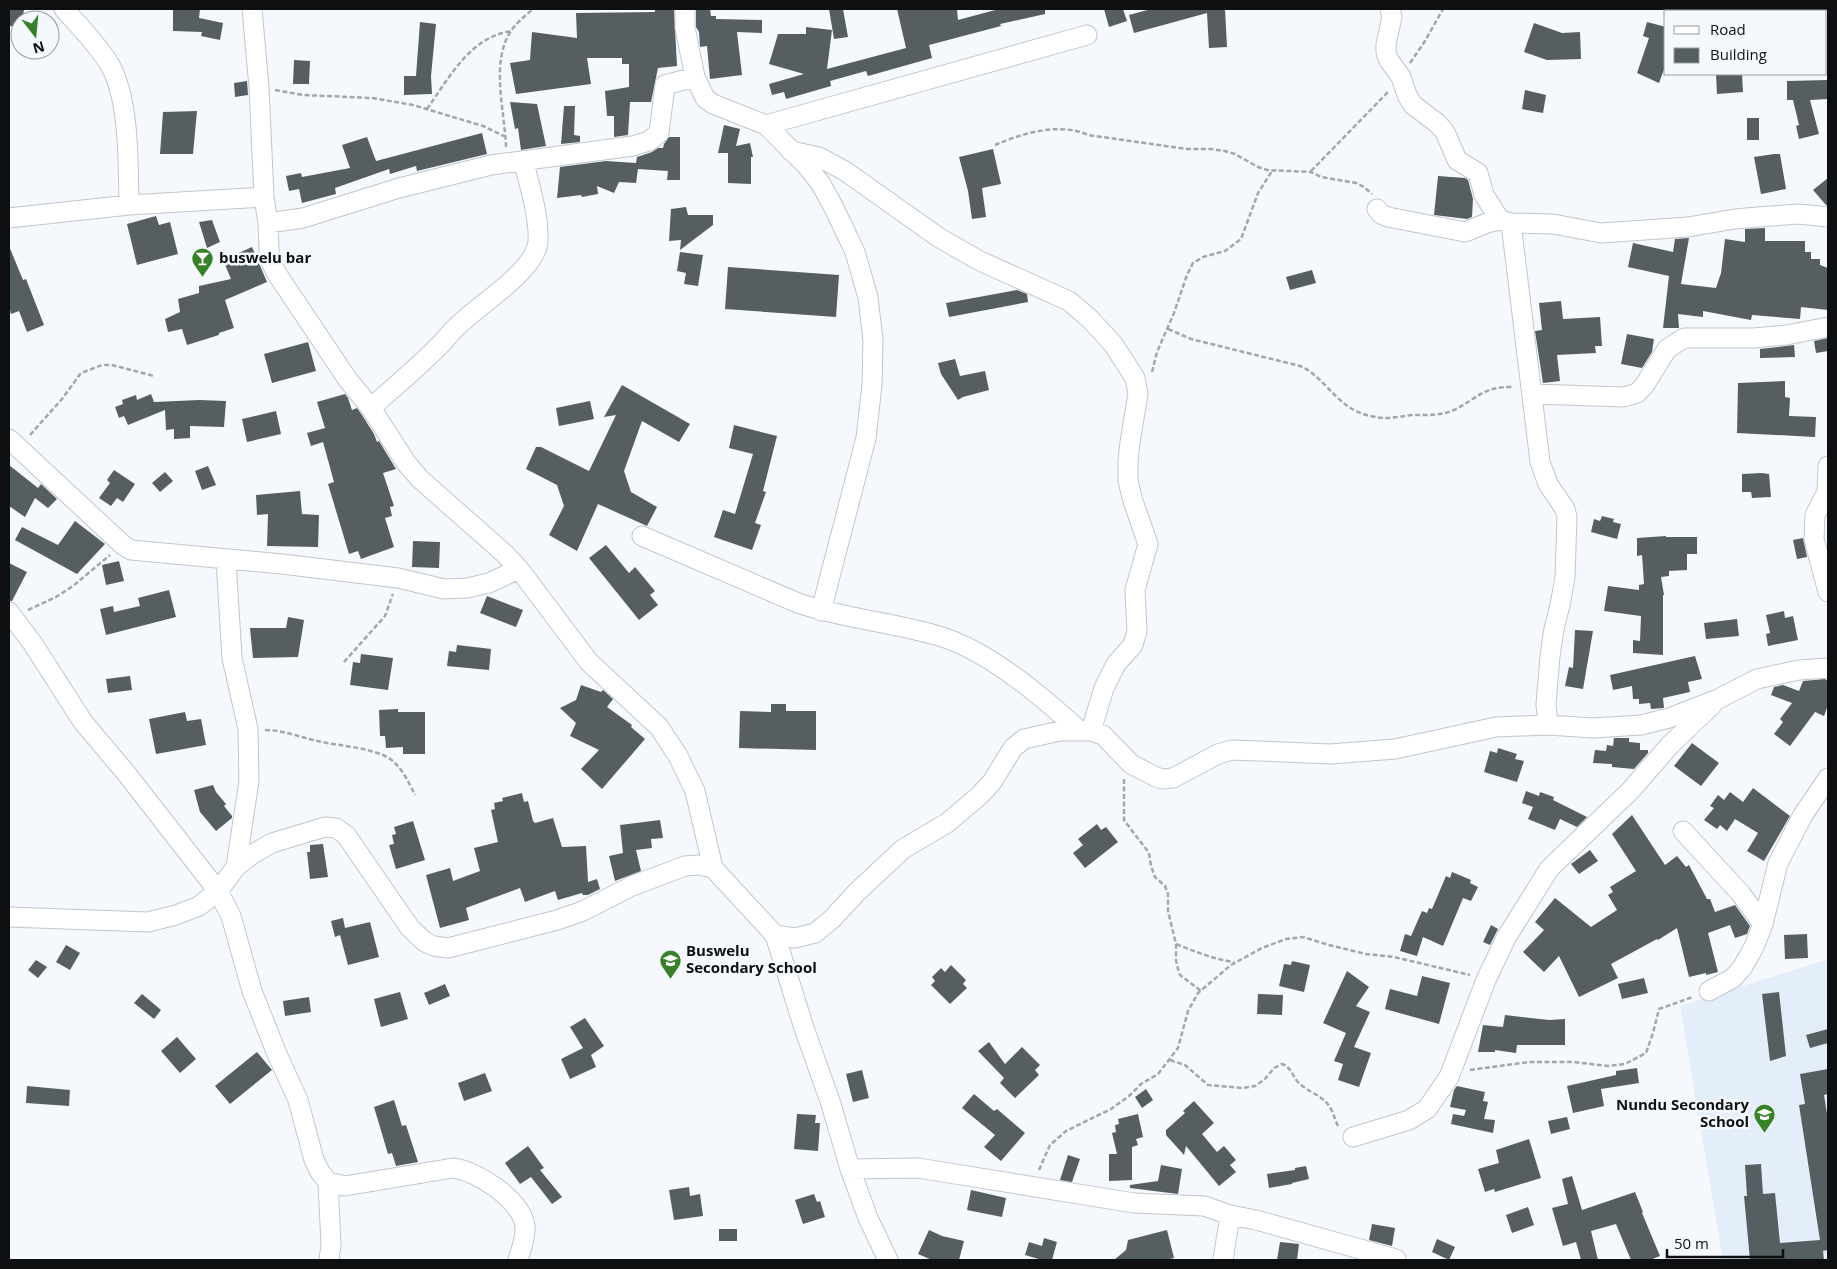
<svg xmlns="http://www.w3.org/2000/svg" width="1837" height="1269" viewBox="0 0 1837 1269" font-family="'Open Sans',sans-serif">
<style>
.built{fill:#e4edfa}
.building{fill:#575e61}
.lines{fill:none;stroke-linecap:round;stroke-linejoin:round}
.minor-casing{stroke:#c1c6cc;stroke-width:21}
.path{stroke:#a3a6aa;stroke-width:2.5;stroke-dasharray:5 2.5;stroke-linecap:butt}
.minor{stroke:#fff;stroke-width:19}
.labels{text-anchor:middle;stroke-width:5;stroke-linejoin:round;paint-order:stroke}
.poi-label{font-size:15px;font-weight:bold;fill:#0e0f11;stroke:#f5f9fe;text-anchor:start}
</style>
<rect width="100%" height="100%" fill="#f5f9fe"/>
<path class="built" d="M1828,959V1260H1723L1680,1006Z"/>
<path class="building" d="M9,9L24,10L22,20H20V27L9,26Z
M173,9H200L199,18L223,23L220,40L201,36L202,32L173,31Z
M655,9H674L677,66L658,68L651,102H630L628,135L614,137V116H607L605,91L629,87V64H622V58H587L591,84L516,94L510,63L530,60L532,32L577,38L576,13L655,12Z
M696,9H710L711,16H716V19L762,20V33L737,32L742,75L710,79L707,46L700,47L699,32L696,27Z
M829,9H843L848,37L834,39Z
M897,9H957L958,20L999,9H1045V14L1000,24L1001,26L929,45L932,58L868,76L866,71L830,81L831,86L786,99L784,92L772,95L769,84L804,74L769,64L778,34H806V27L832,30L827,69L906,48Z
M1104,9H1123L1127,21L1109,27Z
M1151,9H1225L1227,47L1209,48L1207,13L1134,33L1129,15Z
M420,22L436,24L431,76L432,94L404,95V76H416Z
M1647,22L1666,27V64L1659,83L1637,73L1649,38L1643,36Z
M1534,23L1562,33L1580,32L1581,59L1547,60L1524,52Z
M294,60L310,61L309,84H293Z
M1716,74H1742L1743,92L1717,94Z
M1828,80V99L1810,100L1819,134L1799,139L1796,126L1799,125L1793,100H1787V81Z
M247,81L248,95L235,97L234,83Z
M1525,90L1546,95L1543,113L1522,109Z
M510,102L537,104L546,146L521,150L518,128L515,129Z
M564,106H575L574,135L580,136V142L561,144Z
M197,111L193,154H160L163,112Z
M1747,118H1759V140H1747Z
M724,125L740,129L736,146L750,143L753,157H751V184L728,183V153H718Z
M482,133L487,154L417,171L416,166L390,174L389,169L335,188L336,194L302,203L299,189L289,191L286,176L301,173L302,177L350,168L342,145L367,137L376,161Z
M669,137H680V180H667L668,171L638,169L636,183L619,182L614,193L597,186L598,194L582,197L581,195L557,198L560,167L606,161L636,163L637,157L652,152L658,148H663L664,144Z
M993,149L1001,184L982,188L986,217L972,219L968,191L959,157Z
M1774,154H1780L1786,189L1761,194L1754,157Z
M1438,176L1465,178L1468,180L1473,199L1472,217L1467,219L1434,215Z
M1828,178V206L1826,205L1813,190Z
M686,207L688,215H713V225L680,250L681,240L669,241L671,209Z
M156,216L159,225L170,222L178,254L137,265L127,224Z
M212,220L220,242L207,248L199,222Z
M1765,228V241H1805V252H1811V259H1820V265L1828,268V310L1801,307L1800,319L1752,315L1751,320L1703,311V317L1678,314L1679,328H1663L1669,276L1628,267L1633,243L1673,252L1675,239L1689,238L1681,284L1716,288L1721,273L1725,239L1745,242V229Z
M9,246L23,280L26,279L44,325L27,332L19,311L11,314L9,306Z
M252,247L267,282L225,300L234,328L219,333V335L187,345L182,329L168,332L165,319L180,312L178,299L199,293V286L231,279L223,260Z
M680,252L703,255L698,286L684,284L686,273L677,271Z
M728,267L839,275L836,317L725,309Z
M1312,270L1316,283L1290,290L1286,277Z
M1017,290L1027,294L1028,302L949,317L946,303Z
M1561,301L1563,319L1600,317L1602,346H1595L1596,353L1557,355L1560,381L1543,383L1535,331L1542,330L1539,303Z
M1627,334L1654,339L1652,352L1642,368L1621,364Z
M1828,338V351L1816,353L1814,341Z
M308,342L316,371L272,383L264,354Z
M1794,345L1795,357L1760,358V349Z
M955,359L960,376L985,371L989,390L963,397L958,400L941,374L938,363Z
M1785,381V397L1790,398L1789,416L1816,417L1815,437L1737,433L1738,383Z
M622,385L690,424L679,442L642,421L624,471L631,492L657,507L647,526L598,504L577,551L549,535L564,506L557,485L526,469L536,447H541L589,471L616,415L604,417Z
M151,394L154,402L199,400L226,401L224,427L190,426V438L174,439V429L166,430L165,410L128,425L124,416L119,418L115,407L123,404L122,400L136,395L137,400Z
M345,394L348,398L352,410L357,408L362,415L374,434L377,442L379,441L396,469L383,473L394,506L390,507L392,516L385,518L394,547L361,559L358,551L349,554L328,484L334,482L323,442L311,446L307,433L325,428L317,402Z
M590,401L594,419L559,426L556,408Z
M276,411L281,434L247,442L242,419Z
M734,425L777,436L763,491L766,492L755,523L761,525L752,550L714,537L723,510L735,514L753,454L729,448Z
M9,465L38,488L41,484L57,499L48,508L35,498L25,517L9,506Z
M208,466L216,485L202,490L195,471Z
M114,470L135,484L123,502L117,498L111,506L99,498L110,483L107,480Z
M165,472L173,481L160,492L152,483Z
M1762,473L1769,474L1771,497L1752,498L1751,492H1742V474Z
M300,491L302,514L319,515L318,547L267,546L268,514L257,515L256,495Z
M1602,516L1614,519L1613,522L1621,524L1617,539L1591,532L1594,519L1600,521Z
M75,521L105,544L77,574L15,540L22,527L58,545Z
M1666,536V537H1697V554H1687V570L1669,571V576L1661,577L1664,595H1663V655L1633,653V640L1640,641L1641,616L1604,611L1608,586L1639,590V585L1644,584L1642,555L1637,556V538Z
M1803,538L1807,557L1797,559L1793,540Z
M413,541L440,542L439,568L412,567Z
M606,545L629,573L635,567L655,591L650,595L658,605L639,620L589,558Z
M119,561L124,581L106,585L102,565Z
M9,563L27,572L12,601H9Z
M169,590L176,617L106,635L100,609L113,606L114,612L140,606L138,598Z
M487,596L523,610L516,627L480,613Z
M1784,611L1785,618L1793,616L1798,640L1768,646L1766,634L1770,633L1766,615Z
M288,617L304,620L298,657L253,658L250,628H286Z
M1737,619L1739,636L1706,639L1704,623Z
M1575,630L1593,631L1583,689L1565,686L1569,667L1573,668Z
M457,645L491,649L489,670L447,666L449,651L456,652Z
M361,654L393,658L388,690L350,685L353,662L360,663Z
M1695,656L1702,679L1688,682L1690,692L1663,698L1664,708L1651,709L1650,703L1639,704V699H1633L1632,686L1613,690L1610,675Z
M130,676L132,690L108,693L106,679Z
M1825,679L1828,681V705L1824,716L1815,712L1790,746L1774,734L1783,722L1780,719L1792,703L1771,695L1774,687L1783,685L1799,691L1803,681Z
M581,685L601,692L603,690L613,699L607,707L632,725L631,727L645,739L602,789L581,769L599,750L570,736L576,723L560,708L576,700Z
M771,704H786V711H816V750L739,748L740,711L771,712Z
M398,709V712H425V754H403V747L386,748L385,736H380L379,710Z
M185,712L187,721L201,719L206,745L156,754L149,719Z
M1614,738H1629V742L1640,743V750H1648V753L1634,769L1612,767V764L1593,763L1595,750L1606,751L1607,745L1613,746Z
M1692,743L1719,763L1701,786L1674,766Z
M1498,748L1517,754L1515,759L1524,761L1517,782L1484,772L1490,751L1497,753Z
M213,785L216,792L226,804L224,806L232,816V818L216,831L200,812L194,790Z
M1753,788L1790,816L1764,861L1747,851L1758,833L1735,819L1727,831L1720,825L1717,829L1704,820L1714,808L1710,806L1718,795L1724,800L1730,792L1743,802Z
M1526,791L1539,796L1540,792L1554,797L1553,800L1587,817L1577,827L1560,819L1555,830L1528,819L1533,807L1522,803Z
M522,793L524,802L528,801L533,821L535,823L553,818L562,847L586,846L588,882L597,879L600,889L588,895H583L582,893L558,900L555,891L525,902L520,888L466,908L469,920L440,928L426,875L450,868L453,881L480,871L474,848L498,842L491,810L495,809L494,803L503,801L502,798Z
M1632,815L1665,865L1677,856L1686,867L1689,865L1707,899H1710L1715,912L1735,905L1750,926L1747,934L1735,938L1730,925L1708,933L1718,972L1706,975V973L1689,977L1677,928L1658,940L1657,939L1611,964L1618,978L1579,997L1559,956L1544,972L1523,952L1544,930L1535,922L1555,898L1591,927L1617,910L1608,895L1613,892L1610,887L1636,871L1612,834Z
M660,820L663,838L651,839L652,848L636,850L641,871L615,881L609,856L623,853L620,825Z
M413,821L425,860L396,869L389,845L394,844L392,835L396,834L394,827Z
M1097,824L1101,830L1106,827L1118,842L1085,868L1073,853L1083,845L1078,839Z
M323,844L328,877L310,879L307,852H310V845Z
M1590,850L1598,861L1579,874L1571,864Z
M1452,872L1471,880L1470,883L1478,887L1471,901L1463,898L1443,946L1423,937L1417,956L1400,951L1405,934L1411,936L1422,911L1427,913L1429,908L1432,909L1446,876L1450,878Z
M343,918L345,928L370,922L379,957L348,965L340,935L335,937L331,921Z
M1491,925L1498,929L1490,945L1483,942Z
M1807,934L1808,958L1785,959L1784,935Z
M66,945L80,953L70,970L56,962Z
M36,960L47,967L38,978L28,970Z
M1292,961L1310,965L1304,992L1279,986L1284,964L1291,965Z
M951,965L966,980L963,984L967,988L950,1004L931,985L935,981L932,977L941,968L945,972Z
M1347,971L1369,987L1356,1006L1370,1012L1354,1047L1371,1053L1359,1087L1338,1080L1343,1064L1334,1061L1346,1033L1323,1023Z
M1422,976L1450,983L1439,1024L1385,1009L1390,989L1417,996Z
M1644,978L1648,993L1622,999L1618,984Z
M445,984L450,996L429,1005L424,993Z
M400,992L408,1019L381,1027L374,999Z
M1779,992L1786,1056L1770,1061L1762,994Z
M142,994L161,1010L154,1019L134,1003Z
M1258,994L1283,995L1282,1015L1257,1014Z
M309,997L311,1012L285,1016L283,1001Z
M1505,1015L1549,1020L1565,1019V1045H1517L1516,1053L1495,1050V1052H1478L1483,1025L1503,1027Z
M585,1018L604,1046L591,1055L596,1067L570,1079L561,1059L583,1048L570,1027Z
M1828,1029V1043L1810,1048L1806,1035Z
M177,1037L196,1059L180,1073L161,1051Z
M989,1042L1005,1064L1022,1047L1040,1065L1035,1070L1039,1075L1015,1098L1000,1083L1004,1078L978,1051Z
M257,1052L272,1070L230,1104L215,1086Z
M1637,1068L1639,1083L1601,1089L1604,1106L1573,1113L1567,1086L1616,1075V1071Z
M1828,1069V1094L1824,1095L1828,1120V1250L1823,1251L1824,1260H1750L1744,1196H1747L1745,1165L1761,1164L1763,1194L1775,1193L1780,1243L1820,1240L1799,1105L1805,1104L1800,1074Z
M862,1070L869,1098L853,1102L846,1074Z
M485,1073L492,1091L464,1101L458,1083Z
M27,1086L70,1090L69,1106L26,1103Z
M1457,1086L1485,1092L1483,1101L1488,1102L1484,1119L1495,1120L1493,1133L1451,1124L1453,1114L1464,1116L1466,1110L1450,1107L1454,1090Z
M1146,1089L1153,1100L1142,1108L1135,1097Z
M974,1094L994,1111L997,1109L1025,1133L1001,1161L984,1147L995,1135L962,1108Z
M394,1100L402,1126L406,1125L418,1162L396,1166L392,1153L388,1154L374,1107Z
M1194,1101L1214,1123L1202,1134L1217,1152L1224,1146L1236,1160L1230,1165L1236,1172L1219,1186L1186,1146L1184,1155L1166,1135V1130L1185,1113L1183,1111Z
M797,1114L816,1115L815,1123H820L818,1151L794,1149Z
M1138,1114L1143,1137L1136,1139L1138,1145L1132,1147V1180L1109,1181V1154H1117L1112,1133L1116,1132L1115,1125L1119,1124L1118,1119Z
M1567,1117L1570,1129L1551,1134L1548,1121Z
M1529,1139L1541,1178L1495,1192L1494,1189L1485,1192L1478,1169L1499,1163L1496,1150Z
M528,1146L544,1168L540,1170L562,1197L552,1204L531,1177L520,1184L505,1163Z
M1068,1155L1080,1159L1072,1182L1060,1180Z
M1161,1165L1182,1169L1178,1194L1130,1188V1185L1158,1181Z
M1306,1166L1309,1179L1292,1183V1184L1269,1188L1267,1174L1295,1170V1168Z
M1572,1176L1582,1210L1635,1192L1643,1212L1642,1213L1660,1256L1650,1260H1631L1616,1224L1591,1231L1598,1260H1581L1576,1242L1563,1246L1552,1208L1568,1204L1562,1179Z
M689,1187L690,1196L700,1194L703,1216L674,1220L669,1190Z
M971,1190L1006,1198L1002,1217L967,1210Z
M814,1194L817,1202L820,1201L825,1217L803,1224L795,1200Z
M1528,1207L1534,1225L1512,1233L1506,1215Z
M1372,1224L1395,1228L1392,1246L1369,1240Z
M719,1229H737V1241H719Z
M929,1230L942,1236L964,1241L959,1260H932L918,1254Z
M1167,1230L1174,1258L1166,1260H1114L1126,1250L1128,1240Z
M1044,1238L1057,1242L1052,1260H1042L1025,1255L1029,1242L1042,1246Z
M1437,1239L1455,1247L1449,1260L1432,1252Z
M1280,1242L1299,1244L1297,1260H1277Z"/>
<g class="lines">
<defs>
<path id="minor" d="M64,9C80,27 98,45 110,65C130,101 128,165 129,205
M252,9L259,87L264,197L268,223L269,251L272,264L277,274L348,380L371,408L407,464L420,479L505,554L519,569L589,662L659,727L678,756L695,791L713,868
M685,9V28L695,77L705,98L713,104L766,125L807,166L821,184L834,208L855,252L868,297L873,340L872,385L866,438L821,611
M1390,9L1392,17L1386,44V52L1388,59L1401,77L1407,95L1413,105L1437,123L1445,132L1457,160L1478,173L1484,195L1500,220
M766,125L1087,35
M791,151L819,157L845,171L938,237L980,261L1069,301L1090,319L1113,344L1135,378L1138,394L1130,442L1128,461V481L1133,501L1148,544L1135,590L1137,631L1133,645L1116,664L1104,688L1091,731
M1377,209L1381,214L1388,217L1465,232L1487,223L1500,220L1511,223L1553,224L1601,233L1688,227L1735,219L1758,217L1799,214L1828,217
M9,218L129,205L264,197
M268,223L303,218L399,188L491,165L633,146L649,141L659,133L665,85L695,77
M1511,223L1540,462L1548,484L1565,509L1567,517L1565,577L1560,605L1554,629L1550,656L1546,705L1548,725
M1533,394L1624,397L1637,393L1644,386L1667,349L1684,338H1754L1786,335L1828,327
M371,408C393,388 417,368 438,347C446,339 453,329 462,322C482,303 529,274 537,247C542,229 529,181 523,161
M9,439L123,545L131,550L282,564L398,578L444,589L467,588L489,583L519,569
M1828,466L1827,492L1815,515L1814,539L1828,592
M642,536L798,603C844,619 893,622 939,636C989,651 1041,696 1080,731
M226,560L232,658L248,729L249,781L236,867
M9,612L33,644L83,722L126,773L218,891L231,916L252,991L277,1054L298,1100L314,1160L320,1172L328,1182L345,1186L453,1168C478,1171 521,1200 525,1226C526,1238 521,1249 518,1260
M1683,831L1741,894L1763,924
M9,917L148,922L176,915L199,906L218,891L236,867L251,855L272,843L325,827L336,828L346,835L410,928L425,942L434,946L448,948L557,920L583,911L632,886L685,866L699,865L713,868L775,935L795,938L815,933L832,919L857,892L903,849L947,823L979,796L992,782L1013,748L1024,739L1060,731H1091L1103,735L1131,764L1156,777L1163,779L1173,778L1218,754L1232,750L1331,754L1395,749L1496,727L1548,725L1593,728L1641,725L1669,718L1718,699L1757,679L1799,670L1828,668
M775,935L804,1028L831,1104L850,1169L868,1218L888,1260
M1709,991L1733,978L1742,968L1754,947L1763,924L1778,863L1803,815L1828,778
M1353,1137L1409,1120L1427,1109L1449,1077L1486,980L1506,938L1549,869L1631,790L1670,745L1712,705
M850,1169L918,1168L1134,1203L1204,1206L1230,1215L1256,1220L1396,1259
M328,1182L331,1245L329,1260
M1223,1260L1230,1215"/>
</defs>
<use href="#minor" class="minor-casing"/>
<path class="path" d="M1410,63L1425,41L1443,9
M275,90L303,95L372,98L413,105L483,126L506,137
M427,109C449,78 470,37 511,31
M995,145C1023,133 1059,122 1088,135L1187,149H1211L1225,151L1235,154L1258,167L1267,170L1311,172L1321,177L1356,183L1364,187L1372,194
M506,147C505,112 490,62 511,31C517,22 525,16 533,9
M1311,171L1389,91
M1168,329L1191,339L1300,366C1322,375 1333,400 1356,411C1364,415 1376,418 1385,418C1394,418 1403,416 1412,415C1426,415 1441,416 1454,410C1478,398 1484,386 1513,387
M1152,372L1157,352L1174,313L1187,275L1193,263L1203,257L1225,251L1241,239L1258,193L1272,171
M30,435L62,399L81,373L102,365H112L154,376
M28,610L56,597L73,586L110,555
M344,662L385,616L393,594
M265,730C282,730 297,736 313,740C336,746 363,746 385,756C400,763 408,781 415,795
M1124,779V820L1149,853L1151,866L1155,877L1165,886L1168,894V911L1176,944V960L1178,969L1180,975L1201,991
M1176,944C1196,952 1213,959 1234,962
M1170,1060L1185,1065L1208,1085L1242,1088L1255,1086L1264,1080L1274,1068L1282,1064C1291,1067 1292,1075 1298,1082C1307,1092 1321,1094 1329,1106C1334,1113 1335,1121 1339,1128
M1470,1070L1529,1062H1574L1608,1066L1625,1064L1646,1053L1653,1033L1659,1009L1693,997
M1039,1170L1050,1145L1066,1131L1111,1109L1129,1096L1141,1084L1158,1074L1178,1048L1188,1011L1198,993L1231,965L1262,948L1286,939L1303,937L1329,945L1366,954L1394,957L1470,975"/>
<use href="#minor" class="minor"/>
</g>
<defs>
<symbol id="bar-pin" viewBox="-11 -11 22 30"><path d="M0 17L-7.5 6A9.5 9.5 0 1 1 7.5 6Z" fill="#378129" stroke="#f5f9fe"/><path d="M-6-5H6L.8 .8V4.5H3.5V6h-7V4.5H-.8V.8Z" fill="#fff"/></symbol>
<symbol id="school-pin" viewBox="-11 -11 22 30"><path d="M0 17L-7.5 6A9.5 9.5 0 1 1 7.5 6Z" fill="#378129" stroke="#f5f9fe"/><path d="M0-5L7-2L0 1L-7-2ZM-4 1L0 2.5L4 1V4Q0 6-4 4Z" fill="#fff"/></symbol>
</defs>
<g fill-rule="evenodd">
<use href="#bar-pin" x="190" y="246" width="25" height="34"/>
<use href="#school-pin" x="658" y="948" width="25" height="34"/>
<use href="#school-pin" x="1752" y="1102" width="25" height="34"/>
</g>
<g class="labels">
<g class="poi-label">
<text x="219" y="263">buswelu bar</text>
<text x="686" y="956">Buswelu<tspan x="686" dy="17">Secondary School</tspan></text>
<text x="1749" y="1110" text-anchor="end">Nundu Secondary<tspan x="1749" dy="17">School</tspan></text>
</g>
</g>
<rect width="1837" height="1269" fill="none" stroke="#0e0f11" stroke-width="20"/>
<rect x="1664" y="10" width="162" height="65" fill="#f5f9fe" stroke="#999b9f"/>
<rect x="1674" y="26" width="25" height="8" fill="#ffffff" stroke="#999b9f"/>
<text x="1710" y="35" font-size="15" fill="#0e0f11">Road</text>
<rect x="1674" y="48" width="25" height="15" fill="#575e61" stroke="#999b9f"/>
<text x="1710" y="60" font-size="15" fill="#0e0f11">Building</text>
<g transform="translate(35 35) rotate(164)"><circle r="24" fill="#f5f9fe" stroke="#999b9f"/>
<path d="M0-4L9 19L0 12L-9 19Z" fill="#378129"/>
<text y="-8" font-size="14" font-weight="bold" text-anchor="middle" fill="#0e0f11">N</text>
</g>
<path d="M1667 1249v8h116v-8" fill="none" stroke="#0e0f11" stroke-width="2.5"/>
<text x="1674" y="1249" font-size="15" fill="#0e0f11" stroke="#f5f9fe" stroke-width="4" paint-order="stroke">50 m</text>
</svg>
